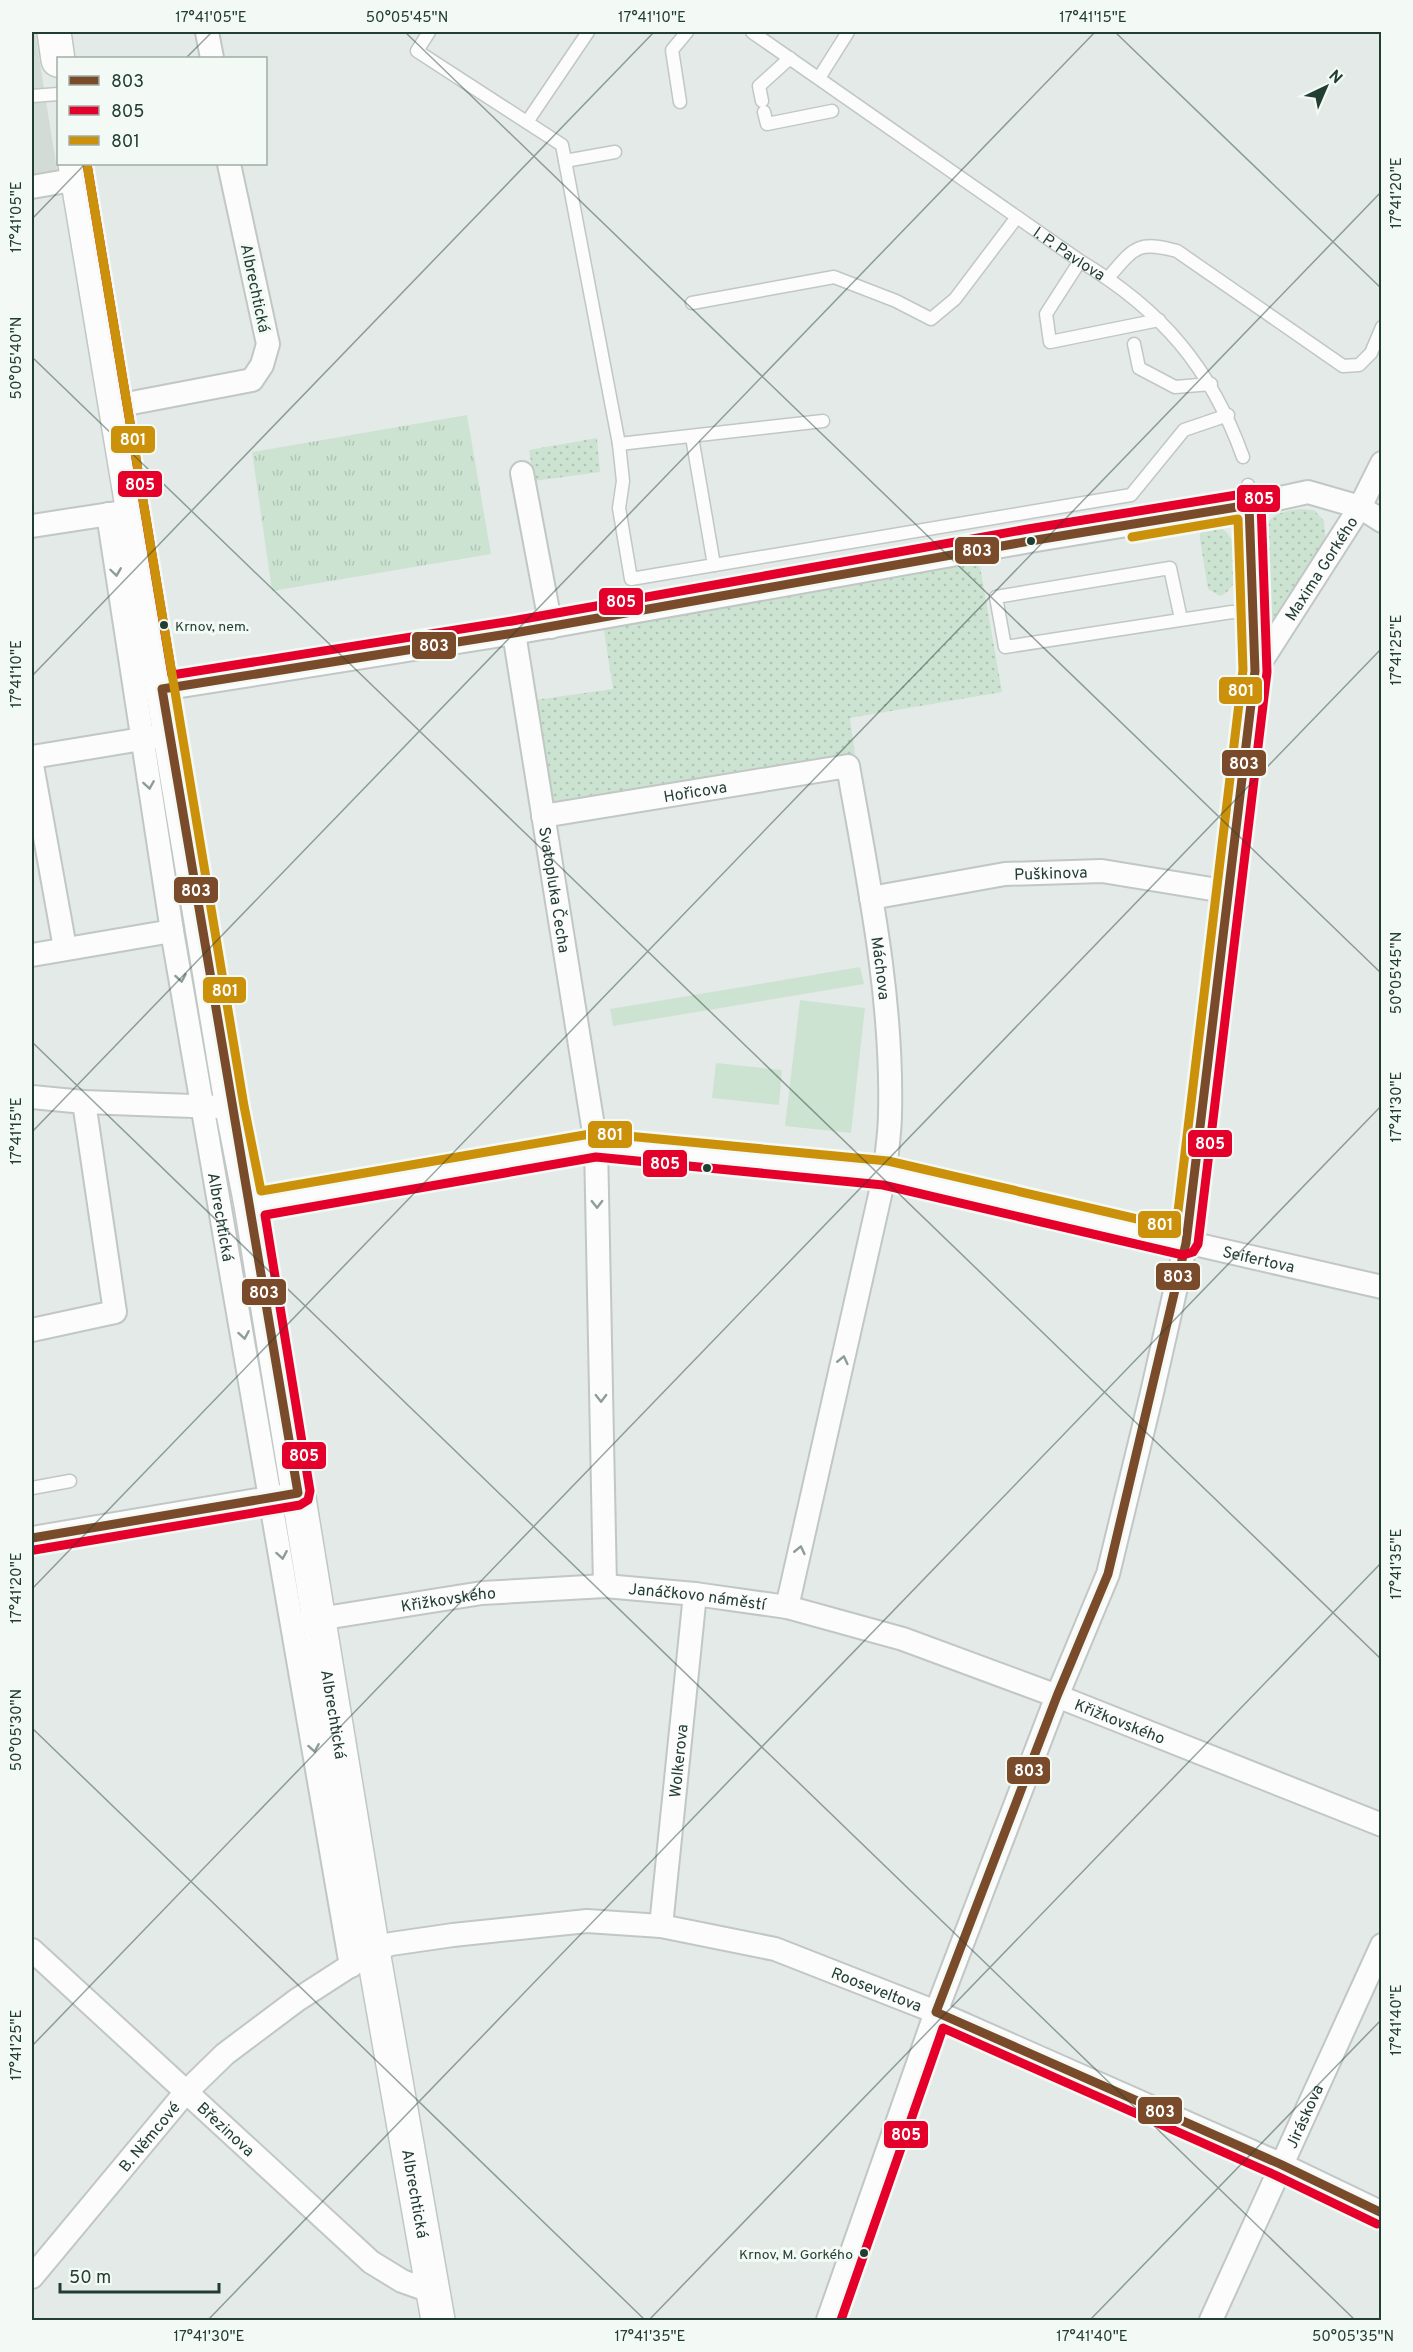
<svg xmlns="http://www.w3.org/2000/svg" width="1413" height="2352" viewBox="0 0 1413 2352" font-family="Overpass,sans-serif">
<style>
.built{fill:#d3dbd6}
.grass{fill:url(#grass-dots)}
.park{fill:url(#park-tufts)}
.pitch{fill:#cde3d2}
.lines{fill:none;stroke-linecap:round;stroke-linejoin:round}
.lane-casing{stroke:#c1c7c4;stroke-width:15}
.street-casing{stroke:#c1c7c4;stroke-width:26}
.secondary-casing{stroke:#c0c8c4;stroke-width:36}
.lane{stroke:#fbfcfb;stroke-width:12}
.street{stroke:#fbfcfb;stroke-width:22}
.secondary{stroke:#fbfcfb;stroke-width:33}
.bus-1-casing{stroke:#f3f9f5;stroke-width:14}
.bus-2-casing{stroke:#f3f9f5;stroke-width:14}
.bus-3-casing{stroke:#f3f9f5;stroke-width:14}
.bus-1{stroke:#7a4b2a;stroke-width:9}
.bus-2{stroke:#e4002b;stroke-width:9}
.bus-3{stroke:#cc910a;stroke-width:9}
.oneway{stroke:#8e9d96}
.ticks{fill:none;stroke:#223e32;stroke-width:1.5;stroke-opacity:0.45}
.bus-dot{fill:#223e32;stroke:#f3f9f5;stroke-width:2}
.labels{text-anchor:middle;stroke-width:6;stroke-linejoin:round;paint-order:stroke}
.bus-label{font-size:14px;fill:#223e32;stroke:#f3f9f5;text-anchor:start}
.street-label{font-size:16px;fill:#223e32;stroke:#f3f9f5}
.line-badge{stroke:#f3f9f5;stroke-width:2}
.badge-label{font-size:16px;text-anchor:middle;font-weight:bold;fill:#fff}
.neatline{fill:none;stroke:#223e32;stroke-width:2}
.ticks-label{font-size:15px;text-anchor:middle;fill:#223e32}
</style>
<defs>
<pattern id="grass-dots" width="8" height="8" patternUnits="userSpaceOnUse" patternTransform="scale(1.5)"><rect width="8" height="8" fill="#cde3d2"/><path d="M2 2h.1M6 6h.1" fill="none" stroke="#b0c4b5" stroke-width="1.8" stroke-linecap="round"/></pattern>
<pattern id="park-tufts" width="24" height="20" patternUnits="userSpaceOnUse" patternTransform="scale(1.5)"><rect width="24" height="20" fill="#cde3d2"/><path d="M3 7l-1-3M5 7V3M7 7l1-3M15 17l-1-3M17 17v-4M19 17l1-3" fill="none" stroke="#b0c4b5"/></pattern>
</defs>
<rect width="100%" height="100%" fill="#e4eae7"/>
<path class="built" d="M32,32H35L57,170L32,175Z"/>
<path class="grass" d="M597,438L600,472L534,481L529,450Z
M1300,509L1314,510L1324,521L1326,545L1272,630L1268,627L1263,531C1271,513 1281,512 1300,509Z
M1221,528C1242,540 1245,587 1220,596L1208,589L1200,539V533Z
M979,561L1002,692L850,718L855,754L549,804L535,700L613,689L603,625Z"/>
<path class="park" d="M467,415L491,554L272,591L252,452Z"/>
<path class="pitch" d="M860,967L864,984L613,1026L610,1009Z
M800,1000L865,1008L851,1133L785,1126Z
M716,1063L782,1070L779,1105L712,1098Z"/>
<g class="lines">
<defs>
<g id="lane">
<path d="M429,32L417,51L562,145L619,444L623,481L619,508L631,579L1131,495L1184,430L1228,415"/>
<path id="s1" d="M752,32L1080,261C1162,310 1211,368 1243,457"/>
<path d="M819,78L848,32"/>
<path d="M32,96L58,94"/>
<path d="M762,101L759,86L790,58"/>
<path d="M680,102L672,50L687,32"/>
<path d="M764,112L767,124L832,111"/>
<path d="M527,122L588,32"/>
<path d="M565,161L615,152"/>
<path d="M1080,261L1046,314L1050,342L1159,320"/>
<path d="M1108,278C1134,248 1137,240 1177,251L1343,366L1359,365L1371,353L1382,327"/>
<path d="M692,303L834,277L896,301L931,319L955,299L1017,217"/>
<path d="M1134,344L1139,368L1175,387L1211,384"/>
<path d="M692,437L714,565"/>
<path d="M619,444L823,421"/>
<path d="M1248,485L1249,505"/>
<path d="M1181,619L1170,568L996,597L1005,647L1232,612L1252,614"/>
<path d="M32,1488L70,1481"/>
</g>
<g id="street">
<path d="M207,32L212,58"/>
<path d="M32,187L78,179"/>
<path d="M116,406L252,380L262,365L268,344L229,164"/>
<path d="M522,473L551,627"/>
<path id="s2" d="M108,514L172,931L351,1966"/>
<path d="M32,526L123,512"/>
<path id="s3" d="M514,633L596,1145L605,1586"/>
<path id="s4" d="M1255,671L1360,507L1382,463"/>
<path d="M162,689L514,633L1030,541L1249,505L1308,492L1360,507L1382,521"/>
<path d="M32,757L154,737"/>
<path d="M32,765L65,948"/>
<path id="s5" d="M543,816L848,766C868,880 893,997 890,1114C890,1134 886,1154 885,1173L787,1607"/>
<path id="s6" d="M871,898L1005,874L1102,871L1230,892"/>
<path d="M32,955L172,931"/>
<path d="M32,1097L84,1102L219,1107"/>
<path id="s7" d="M251,1205L596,1145L885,1173L1382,1287"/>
<path d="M32,1330L115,1312L84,1102"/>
<path d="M32,1538L287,1495"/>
<path id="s8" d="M306,1621L482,1593L605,1586L695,1594L787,1607L903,1639L1057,1696L1382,1825"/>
<path id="s9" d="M661,1926L695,1594"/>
<path id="s10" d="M32,1950L371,2262L402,2281L430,2291"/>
<path id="s11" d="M32,2277L185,2093L225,2054L297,2000L373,1951L391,1944L453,1935L587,1921L661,1926L775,1949L936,2012L1280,2164L1382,2213"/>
<path d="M828,2320L936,2012L1057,1696L1108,1574L1151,1397L1186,1243L1255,671L1249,505"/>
<path id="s12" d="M1211,2320L1382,1945"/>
</g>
<g id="secondary">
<path d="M54,32L58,60"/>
<path id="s13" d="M75,164L232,1108L251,1205L373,1951L438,2320"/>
</g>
</defs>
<use href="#lane" class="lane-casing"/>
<use href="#street" class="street-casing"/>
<use href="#secondary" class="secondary-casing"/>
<use href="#lane" class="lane"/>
<use href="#street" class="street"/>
<use href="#secondary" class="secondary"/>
<defs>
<path id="bus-1" d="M162,689L514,633L1030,541L1249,505
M162,689L298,1493
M32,1538L298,1493
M936,2012L1057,1696L1108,1574L1186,1243L1255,671L1249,505
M936,2012L1280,2164L1382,2213"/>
<path id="bus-2" d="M34,1550L300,1505L308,1500L310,1491L265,1215L596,1157L883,1185L1183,1255L1193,1252L1198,1244L1267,672L1261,503L1257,496L1249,493L1028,529L512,621L172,675L87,164
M841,2320L943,2028L1275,2175L1377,2224"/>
<path id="bus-3" d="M87,164L244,1106L261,1191L596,1133L888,1161L1176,1228L1243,670L1238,519L1132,537"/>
</defs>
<use href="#bus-1" class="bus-1-casing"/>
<use href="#bus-2" class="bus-2-casing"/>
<use href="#bus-3" class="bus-3-casing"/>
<use href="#bus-1" class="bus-1"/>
<use href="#bus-2" class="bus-2"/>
<use href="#bus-3" class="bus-3"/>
</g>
<defs><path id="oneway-chevron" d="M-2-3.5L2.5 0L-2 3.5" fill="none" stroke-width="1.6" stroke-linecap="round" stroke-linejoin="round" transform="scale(1.5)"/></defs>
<g class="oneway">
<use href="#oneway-chevron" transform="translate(116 572) rotate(82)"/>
<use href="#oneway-chevron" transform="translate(149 785) rotate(81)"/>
<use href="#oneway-chevron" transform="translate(181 978) rotate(80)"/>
<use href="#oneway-chevron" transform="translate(597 1204) rotate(89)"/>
<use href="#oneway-chevron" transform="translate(244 1335) rotate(80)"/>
<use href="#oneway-chevron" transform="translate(843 1360) rotate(-77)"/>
<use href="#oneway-chevron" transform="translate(601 1398) rotate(89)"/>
<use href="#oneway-chevron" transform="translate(800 1550) rotate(-77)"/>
<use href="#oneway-chevron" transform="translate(282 1555) rotate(80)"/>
<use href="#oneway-chevron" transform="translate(314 1748) rotate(80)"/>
</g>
<path class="ticks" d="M405,32L1382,974M1115,32L1382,289M186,58L212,32M32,219L85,164M32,357L1382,1660M32,676L654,32M32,1042L1355,2320M32,1132L1095,32M32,1589L1382,191M32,1728L645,2320M32,2046L1382,648M208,2320L1382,1105M649,2320L1382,1562M1090,2320L1382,2019"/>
<g class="bus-dot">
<circle cx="1031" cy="541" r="5"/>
<circle cx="164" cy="625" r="5"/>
<circle cx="707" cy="1168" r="5"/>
<circle cx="864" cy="2253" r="5"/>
</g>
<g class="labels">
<g class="bus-label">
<text x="175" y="631">Krnov, nem.</text>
<text x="853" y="2259" text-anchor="end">Krnov, M. Gorkého</text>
</g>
<g class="street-label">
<text dy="6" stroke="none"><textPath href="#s1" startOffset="387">I. P. Pavlova</textPath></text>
<text transform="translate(256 288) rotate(78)" y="6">Albrechtická</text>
<text dy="6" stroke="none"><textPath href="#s4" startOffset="122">Maxima Gorkého</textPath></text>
<text dy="6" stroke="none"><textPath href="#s5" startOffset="154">Hořicova</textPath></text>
<text dy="6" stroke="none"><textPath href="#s6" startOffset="182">Puškinova</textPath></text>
<text dy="6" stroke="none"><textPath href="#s3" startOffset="260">Svatopluka Čecha</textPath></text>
<text dy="6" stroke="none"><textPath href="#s5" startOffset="514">Máchova</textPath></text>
<text dy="6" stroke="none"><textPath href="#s2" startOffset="712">Albrechtická</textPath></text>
<text dy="6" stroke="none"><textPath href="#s7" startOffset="1024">Seifertova</textPath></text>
<text dy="6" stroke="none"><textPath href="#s8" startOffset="394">Janáčkovo náměstí</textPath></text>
<text dy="6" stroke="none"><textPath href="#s8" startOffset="144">Křižkovského</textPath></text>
<text dy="6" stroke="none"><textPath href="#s13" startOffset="1572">Albrechtická</textPath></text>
<text dy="6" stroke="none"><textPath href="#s8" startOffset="837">Křižkovského</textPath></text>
<text dy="6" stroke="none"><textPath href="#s9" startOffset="166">Wolkerova</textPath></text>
<text dy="6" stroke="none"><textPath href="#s11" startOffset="992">Rooseveltova</textPath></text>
<text dy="6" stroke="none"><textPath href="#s12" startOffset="224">Jiráskova</textPath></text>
<text dy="6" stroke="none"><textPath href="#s10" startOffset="264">Březinova</textPath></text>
<text dy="6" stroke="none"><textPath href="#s11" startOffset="183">B. Němcové</textPath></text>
<text dy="6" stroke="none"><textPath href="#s13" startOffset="2058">Albrechtická</textPath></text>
</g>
</g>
<g class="line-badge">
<rect x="110" y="425" width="46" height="29" rx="6" fill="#cc910a"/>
<rect x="117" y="470" width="46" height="28" rx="6" fill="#e4002b"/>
<rect x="1236" y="484" width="45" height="29" rx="6" fill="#e4002b"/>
<rect x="954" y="536" width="46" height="29" rx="6" fill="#7a4b2a"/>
<rect x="598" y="587" width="46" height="29" rx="6" fill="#e4002b"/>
<rect x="411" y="631" width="46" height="29" rx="6" fill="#7a4b2a"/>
<rect x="1218" y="676" width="45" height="29" rx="6" fill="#cc910a"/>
<rect x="1221" y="749" width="46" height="28" rx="6" fill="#7a4b2a"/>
<rect x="173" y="876" width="46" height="28" rx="6" fill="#7a4b2a"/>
<rect x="202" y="976" width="45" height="28" rx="6" fill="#cc910a"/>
<rect x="587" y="1120" width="46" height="29" rx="6" fill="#cc910a"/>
<rect x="1187" y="1129" width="46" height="29" rx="6" fill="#e4002b"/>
<rect x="642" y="1149" width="46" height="29" rx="6" fill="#e4002b"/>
<rect x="1137" y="1210" width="45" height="29" rx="6" fill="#cc910a"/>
<rect x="1155" y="1262" width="46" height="29" rx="6" fill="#7a4b2a"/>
<rect x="241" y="1278" width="46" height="28" rx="6" fill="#7a4b2a"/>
<rect x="281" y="1441" width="46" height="29" rx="6" fill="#e4002b"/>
<rect x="1006" y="1756" width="45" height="29" rx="6" fill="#7a4b2a"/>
<rect x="1137" y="2096" width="46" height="29" rx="6" fill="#7a4b2a"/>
<rect x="883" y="2120" width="46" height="29" rx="6" fill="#e4002b"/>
</g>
<g class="badge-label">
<text x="133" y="445">801</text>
<text x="140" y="490">805</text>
<text x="1259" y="504">805</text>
<text x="977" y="556">803</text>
<text x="621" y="607">805</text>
<text x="434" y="651">803</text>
<text x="1241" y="696">801</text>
<text x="1244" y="769">803</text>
<text x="196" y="896">803</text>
<text x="225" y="996">801</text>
<text x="610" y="1140">801</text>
<text x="1210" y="1149">805</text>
<text x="665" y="1169">805</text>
<text x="1160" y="1230">801</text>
<text x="1178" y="1282">803</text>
<text x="264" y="1298">803</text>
<text x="304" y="1461">805</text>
<text x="1029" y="1776">803</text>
<text x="1160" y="2117">803</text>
<text x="906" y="2140">805</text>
</g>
<rect width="1413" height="2352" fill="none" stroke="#f3f9f5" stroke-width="66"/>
<rect x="57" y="57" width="210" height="108" fill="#f3f9f5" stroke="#9faea7" stroke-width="1.5"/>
<rect x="69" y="76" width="30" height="9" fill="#7a4b2a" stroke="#9faea7" stroke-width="1.5"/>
<text x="111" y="87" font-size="18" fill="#223e32">803</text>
<rect x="69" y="106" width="30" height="9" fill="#e4002b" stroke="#9faea7" stroke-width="1.5"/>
<text x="111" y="117" font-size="18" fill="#223e32">805</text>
<rect x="69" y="136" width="30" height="9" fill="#cc910a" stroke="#9faea7" stroke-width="1.5"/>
<text x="111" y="147" font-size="18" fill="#223e32">801</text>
<g transform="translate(1326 87) rotate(44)" stroke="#f3f9f5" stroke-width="4.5" paint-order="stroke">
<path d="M0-4.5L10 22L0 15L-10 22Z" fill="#223e32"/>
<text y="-9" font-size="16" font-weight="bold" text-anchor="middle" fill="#223e32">N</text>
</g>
<path d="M60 2283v9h159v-9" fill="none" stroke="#223e32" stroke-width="3"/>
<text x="69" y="2283" font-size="18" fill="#223e32" stroke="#f3f9f5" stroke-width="4.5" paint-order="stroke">50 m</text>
<rect x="33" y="33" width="1347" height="2286" class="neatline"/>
<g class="ticks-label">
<text x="211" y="22">17°41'05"E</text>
<text x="407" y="22">50°05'45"N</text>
<text x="652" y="22">17°41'10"E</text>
<text x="1093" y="22">17°41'15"E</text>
<text transform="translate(1396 193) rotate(-90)" y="5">17°41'20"E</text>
<text transform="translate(16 217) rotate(-90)" y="5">17°41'05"E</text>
<text transform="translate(16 358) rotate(-90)" y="5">50°05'40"N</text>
<text transform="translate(1396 650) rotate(-90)" y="5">17°41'25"E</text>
<text transform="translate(16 674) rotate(-90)" y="5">17°41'10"E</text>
<text transform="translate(1396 973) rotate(-90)" y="5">50°05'45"N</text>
<text transform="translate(1396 1107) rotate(-90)" y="5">17°41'30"E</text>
<text transform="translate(16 1131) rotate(-90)" y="5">17°41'15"E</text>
<text transform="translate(1396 1564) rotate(-90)" y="5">17°41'35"E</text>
<text transform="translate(16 1588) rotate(-90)" y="5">17°41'20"E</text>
<text transform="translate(16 1730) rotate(-90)" y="5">50°05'30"N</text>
<text transform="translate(1396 2020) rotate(-90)" y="5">17°41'40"E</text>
<text transform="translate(16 2045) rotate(-90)" y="5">17°41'25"E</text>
<text x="209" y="2341">17°41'30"E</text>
<text x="650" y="2341">17°41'35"E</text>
<text x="1092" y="2341">17°41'40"E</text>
<text x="1353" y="2341">50°05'35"N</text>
</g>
</svg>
